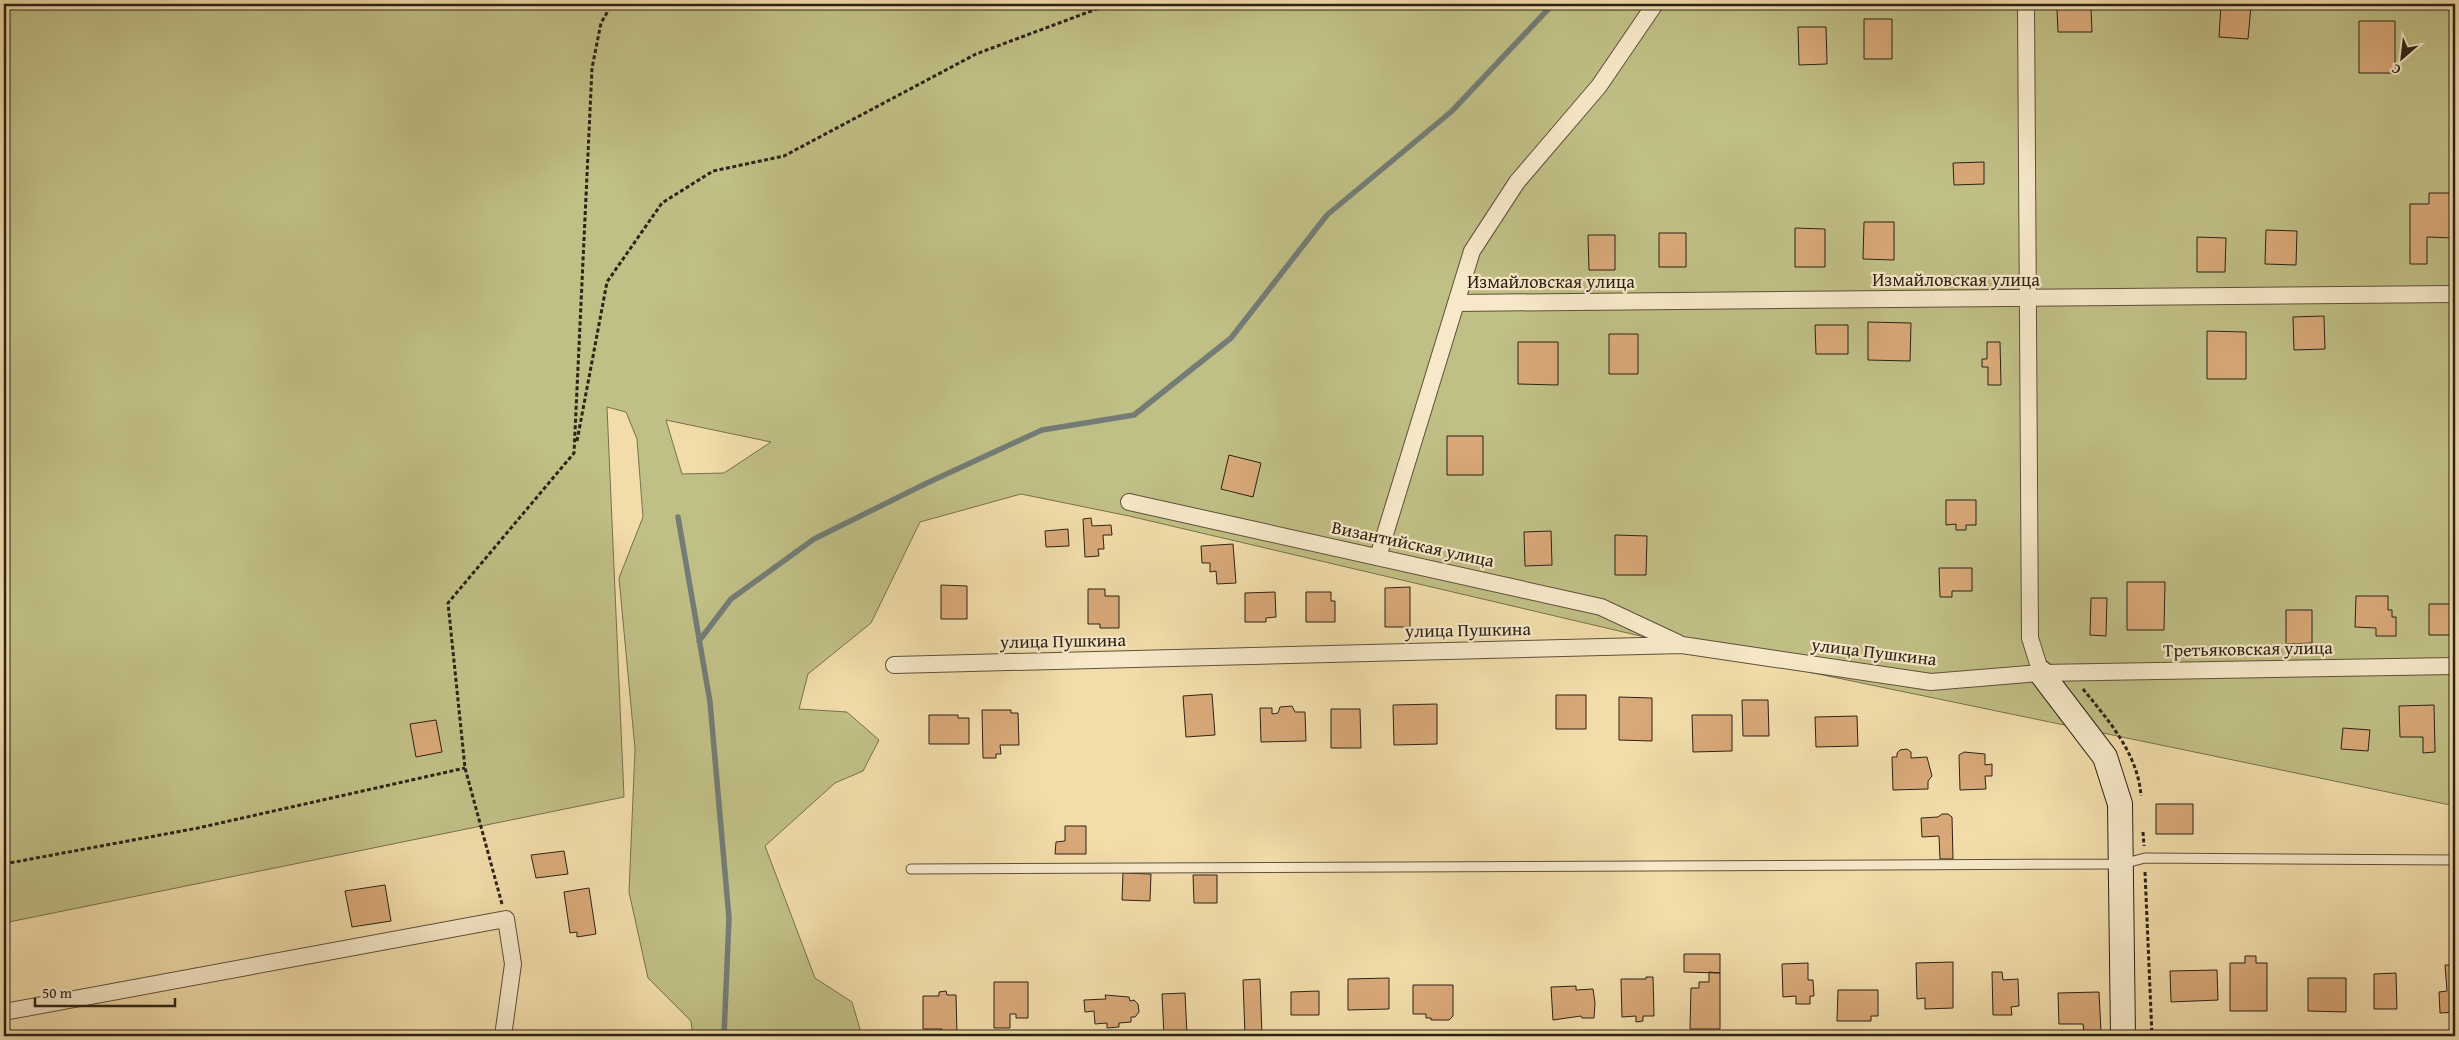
<svg xmlns="http://www.w3.org/2000/svg" width="2459" height="1040" viewBox="0 0 2459 1040" font-family="'Gentium Book Plus',serif">
<style>
.green{fill:#c0bf85;stroke:#76714e;fill-rule:evenodd}
.lines{fill:none;stroke-linecap:round;stroke-linejoin:round}
.stream{stroke:#737c75;stroke-width:5.5}
.building{fill:#d8a878;stroke:#2d2316}
.lane-casing{stroke:#5e513b;stroke-width:11}
.street-casing{stroke:#5e513b;stroke-width:18}
.secondary-casing{stroke:#2d2316;stroke-width:26}
.path{stroke:#2d2316;stroke-width:3;stroke-dasharray:4 2.5;stroke-linecap:butt}
.lane{stroke:#f6e8c8;stroke-width:9}
.street{stroke:#f6e8c8;stroke-width:16}
.secondary{stroke:#f6e8c8;stroke-width:24}
.labels{text-anchor:middle;stroke-width:4.5;stroke-linejoin:round;paint-order:stroke}
.street-label{font-size:18px;fill:#2d2316;stroke:#f6e8c8}
</style>
<rect width="100%" height="100%" fill="#f1dcaa"/>
<filter id="stains"><feTurbulence type="fractalNoise" baseFrequency=".004" numOctaves="4"/><feColorMatrix values="0 0 0 0 .2 0 0 0 0 .09 0 0 0 0 .02 0 0 0 .5 -.17"/></filter>
<radialGradient id="worn" r=".72"><stop offset=".6" stop-color="#630" stop-opacity="0"/><stop offset="1" stop-color="#630" stop-opacity=".3"/></radialGradient>
<path class="green" d="M4,4H2455V806L1683,646L1129,516L1021,494L920,522L871,623L808,674L799,709L847,712L879,740L863,771L835,783L765,846L815,978L852,1002L862,1036H693L691,1021L648,978L629,892L635,749L619,578L643,517L637,439L626,412L607,407L624,797L4,923ZM666,420L771,442L724,473L682,474Z"/>
<g class="lines">
<path class="stream" d="M678,517L710,702L729,918L724,1036
M699,641L731,599L814,539L927,483L1042,430L1134,415L1231,338L1327,215L1452,111L1553,4"/>
</g>
<path class="building" d="M2221,4L2251,6L2248,39L2219,37Z
M2091,8L2092,32H2058L2057,9Z
M1864,19H1892V59H1864Z
M2359,21H2395V73H2359Z
M1798,27H1826L1827,64L1799,65Z
M1984,162V184L1954,185L1953,163Z
M2429,193H2454V238L2427,237V264H2410V204H2429Z
M1864,222H1894V260L1863,259Z
M1795,228L1825,229V267H1795Z
M2266,230L2297,231L2296,265L2265,264Z
M1659,233H1686V267H1659Z
M1588,235H1615V270H1589Z
M2197,237L2226,238L2225,272H2197Z
M2324,316L2325,349L2294,350L2293,317Z
M1868,322L1911,323L1910,361L1868,360Z
M1815,325H1848V354H1816Z
M2207,331L2246,332V379H2207Z
M1609,334H1638V374H1609Z
M1518,342H1558V385L1518,384Z
M1987,342H2000L2001,385H1988V367H1982V359H1987Z
M1447,436H1483V475H1447Z
M1229,455L1261,463L1253,497L1221,489Z
M1946,500H1976V525H1966V530H1956V524L1946,525Z
M1091,518L1092,526L1111,525L1112,535H1103L1104,549H1098L1099,556L1085,557L1083,519Z
M1068,529L1069,546L1046,547L1045,531Z
M1551,531L1552,565L1525,566L1524,532Z
M1615,535L1647,536L1646,575H1615Z
M1233,544L1236,583L1217,584L1216,571L1210,572V563H1202L1201,546Z
M1939,568H1972V591H1952V597H1940Z
M2127,582H2165L2164,630H2127Z
M941,585L967,586V619H941Z
M1410,587V627H1385V588Z
M1088,589H1105V596H1119V628H1100V624H1088Z
M1275,592L1276,617L1266,618V622H1245V593Z
M1306,592H1331V601H1335V622H1306Z
M2356,596H2388V610H2392V617H2396V636H2376V628L2355,627Z
M2091,598H2107L2106,636L2090,635Z
M2452,599H2455V635H2429V604H2449Z
M2286,610H2312V643L2286,644Z
M1212,694L1215,735L1186,737L1183,696Z
M1556,695H1586V729H1556Z
M1619,697L1652,698V741L1619,740Z
M1742,700H1768L1769,736H1743Z
M1437,704V744L1394,745L1393,705Z
M2434,705L2435,752L2423,753V737H2400L2399,706Z
M1292,706L1295,712H1305L1306,741L1261,742L1260,708H1272V714L1278,713L1280,707Z
M1331,709H1360L1361,748H1331Z
M982,710H1011V713H1018L1019,745H1000L1001,754H996V758H983Z
M929,715H958V718H969V744H929Z
M1692,715H1732V751L1693,752Z
M1857,716L1858,746L1816,747L1815,717Z
M436,720L442,752L416,757L410,724Z
M2343,728L2370,730L2368,751L2341,749Z
M1907,749L1911,752V758L1927,757L1932,776L1928,781V789L1893,790L1892,757H1897V753L1900,750Z
M1964,752L1985,754V765L1992,764V776H1985L1986,789L1960,790L1959,755Z
M2156,804H2193V834H2156Z
M1942,814H1948L1952,817L1953,859H1940L1939,836L1922,837L1921,818L1938,817Z
M1065,826H1086V854H1055L1056,842L1065,841Z
M564,851L568,874L536,878L531,855Z
M1123,873L1151,874L1150,901L1122,900Z
M1193,875H1217V903H1194Z
M385,885L391,921L352,927L345,891Z
M589,888L596,934L577,937V932L570,933L564,892Z
M1684,954H1720V973L1684,972Z
M2245,956H2256V963H2267V1011H2230V963H2245Z
M1953,962V1008L1925,1009V998L1917,999L1916,963Z
M1808,963V980H1813L1814,996H1810V1004H1796V996L1783,997L1782,964Z
M2445,965H2455V1012L2440,1013L2439,992L2447,991Z
M2217,970L2218,1000L2171,1002L2170,971Z
M1709,972L1720,973V1029H1690L1691,988H1699V982H1709Z
M1992,972H2002L2003,980L2018,979L2019,1006L2011,1007L2012,1015H1993Z
M2396,973L2397,1009H2374V974Z
M1646,977H1653L1654,1016H1643V1021L1636,1022V1016L1622,1017L1621,979H1646Z
M1389,978V1009L1348,1010V979Z
M2308,978H2346V1012L2308,1011Z
M1260,979L1262,1036H1245L1243,980Z
M994,982H1028V1018H1016V1014H1010V1028H994Z
M1413,985H1453V1016L1449,1020H1431V1018H1426V1014H1413Z
M1576,986V990L1593,989L1595,1003L1594,1018H1582L1581,1016L1553,1020L1551,987Z
M1838,990H1878V1016H1871V1021H1837Z
M946,991L947,995H956L957,1035H942V1029H923V996H939V992Z
M1319,991V1015H1291V992Z
M2099,992L2101,1032H2084L2083,1024H2059L2058,993Z
M1185,993L1187,1035L1164,1036L1162,994Z
M1105,995L1129,997L1130,1001L1134,1000L1138,1004L1139,1012L1135,1017H1131V1022L1119,1023V1027L1107,1028V1023L1095,1024L1094,1011L1085,1012L1084,1000L1106,999Z"/>
<g class="lines">
<defs>
<path id="lane" d="M911,869L2122,864L2145,858L2455,860"/>
<path id="street" d="M2026,4L2030,638L2041,673
M1456,303L2455,294
M1129,502L1601,607L1678,643
M1378,557L1472,251L1517,182L1599,86L1655,4
M894,665L1682,645L1931,682L2041,673L2455,666
M4,1012L506,919L513,964L503,1036"/>
<path id="secondary" d="M2041,673L2105,757L2120,804L2123,1036"/>
</defs>
<use href="#lane" class="lane-casing"/>
<use href="#street" class="street-casing"/>
<use href="#secondary" class="secondary-casing"/>
<path class="path" d="M577,441L607,282L662,203L713,171L784,156L976,54L1110,4
M2083,689C2109,721 2138,754 2141,796
M2143,832L2144,846
M4,864L198,828L465,768
M2145,872L2152,1036
M502,904L465,768L448,603L574,453L592,68L601,23L612,4"/>
<use href="#lane" class="lane"/>
<use href="#street" class="street"/>
<use href="#secondary" class="secondary"/>
</g>
<g class="labels">
<g class="street-label">
<text x="1956" y="286">Измайловская улица</text>
<text x="1551" y="288">Измайловская улица</text>
<text transform="translate(1413 544) rotate(12)" y="6">Византийская улица</text>
<text transform="translate(1468 630) rotate(-1)" y="6">улица Пушкина</text>
<text transform="translate(1063 641) rotate(-1)" y="6">улица Пушкина</text>
<text transform="translate(2248 649) rotate(-1)" y="6">Третьяковская улица</text>
<text transform="translate(1874 652) rotate(7)" y="6">улица Пушкина</text>
</g>
</g>
<rect width="2459" height="1040" fill="none" stroke="#f1dcaa" stroke-width="20"/>
<rect x="5" y="5" width="2449" height="1030" fill="none" stroke="#2d2316" stroke-width="2.5"/>
<rect x="10" y="10" width="2439" height="1020" fill="none" stroke="#2d2316"/>
<g transform="translate(2402 58) rotate(208)" stroke="#f6e8c8" stroke-width="4" paint-order="stroke">
<path d="M0-4L9 19L0 12L-9 19Z" fill="#2d2316"/>
<text y="-8" font-size="14" font-weight="bold" text-anchor="middle" fill="#2d2316">С</text>
</g>
<path d="M35 998v8h140v-8" fill="none" stroke="#2d2316" stroke-width="2.5"/>
<text x="42" y="998" font-size="15" fill="#2d2316" stroke="#f6e8c8" stroke-width="4" paint-order="stroke">50 m</text>
<rect width="100%" height="100%" filter="url(#stains)"/>
<rect width="100%" height="100%" fill="url(#worn)"/>
</svg>
